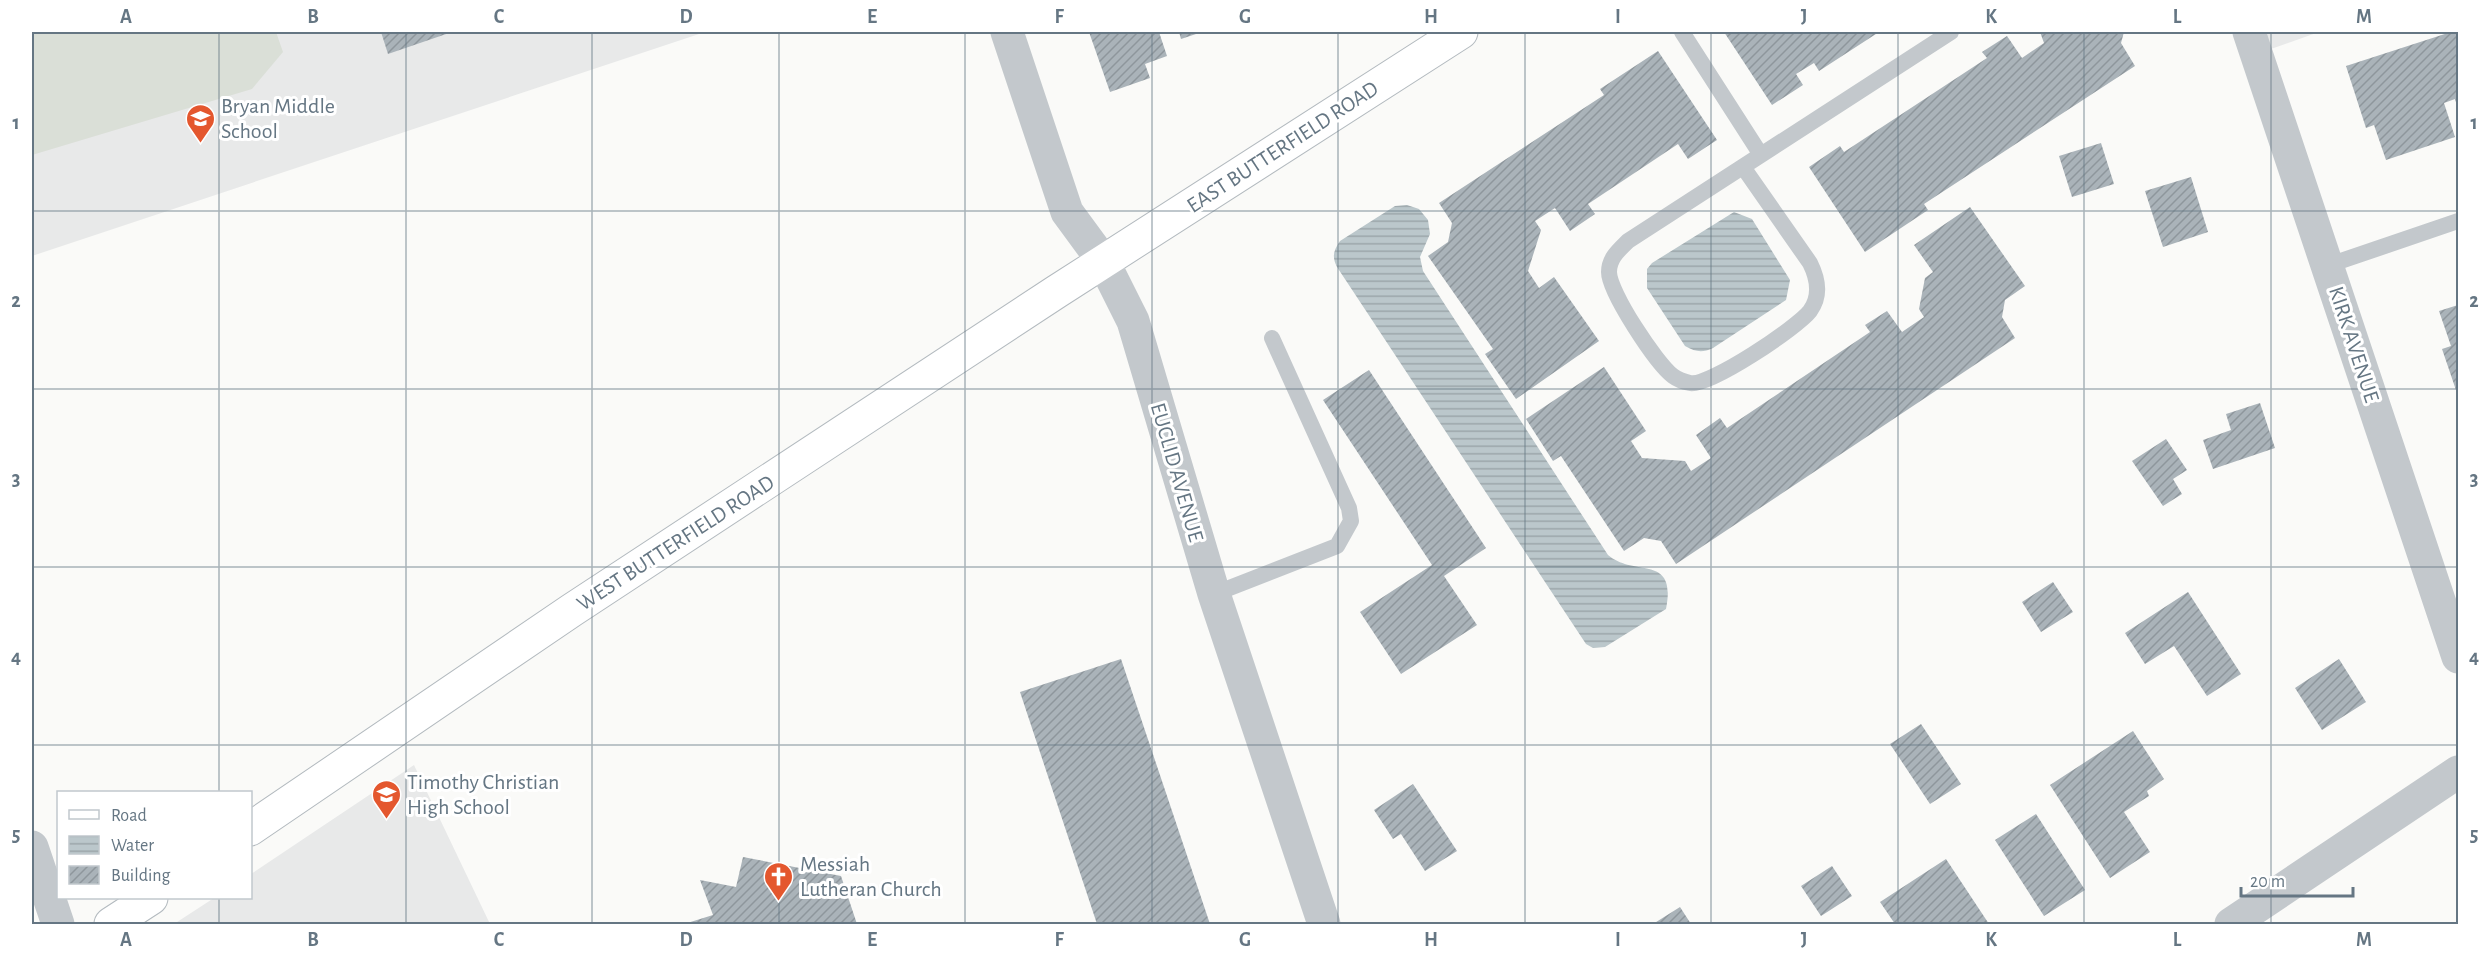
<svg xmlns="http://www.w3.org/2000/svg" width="2490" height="956" viewBox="0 0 2490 956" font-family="'Alegreya Sans',sans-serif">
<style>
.built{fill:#e8e9e9}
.grass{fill:#dadfd7}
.water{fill:url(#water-rules)}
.building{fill:url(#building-hatch)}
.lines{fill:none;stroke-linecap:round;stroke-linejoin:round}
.secondary-casing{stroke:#b3babf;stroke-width:35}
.lane{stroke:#c3c8cc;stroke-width:16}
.street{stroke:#c3c8cc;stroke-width:33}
.secondary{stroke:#fff;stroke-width:33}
.grid{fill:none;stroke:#657683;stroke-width:1.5;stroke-opacity:0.55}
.labels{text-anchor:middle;stroke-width:6;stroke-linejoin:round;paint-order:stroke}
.poi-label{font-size:22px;fill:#657683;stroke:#fff;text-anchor:start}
.street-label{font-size:22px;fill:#657683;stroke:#fff}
.neatline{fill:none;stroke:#657683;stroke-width:2}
.grid-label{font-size:20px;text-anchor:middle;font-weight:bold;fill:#657683}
</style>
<defs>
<pattern id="water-rules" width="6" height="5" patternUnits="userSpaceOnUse" patternTransform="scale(1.5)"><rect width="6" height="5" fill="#bbc7cb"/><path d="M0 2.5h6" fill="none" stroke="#9ca6aa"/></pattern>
<pattern id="building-hatch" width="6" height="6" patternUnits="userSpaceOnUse" patternTransform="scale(1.5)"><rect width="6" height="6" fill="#aab3b9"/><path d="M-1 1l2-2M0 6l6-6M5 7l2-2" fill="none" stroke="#8e969c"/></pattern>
</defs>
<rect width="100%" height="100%" fill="#fafaf8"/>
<path class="built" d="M32,32H705L32,256Z
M2265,32H2319L2271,49Z
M414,765L490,924H174L214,898H250L251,874Z"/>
<path class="grass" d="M32,32H276L283,52L252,89L32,155Z"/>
<path class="water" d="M1407,205L1419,209L1428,220L1430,234L1420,257L1423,271L1608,555C1635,578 1677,553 1666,609L1605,647L1593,648L1586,644L1337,267C1332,257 1333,251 1340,241L1395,206Z
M1734,212L1752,219L1790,280L1786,300L1713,348C1702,353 1696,352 1685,346L1647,288V269L1652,263Z"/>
<path class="building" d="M381,32H452L388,54Z
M1089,32H1159L1167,56L1145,64L1150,78L1110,92Z
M1179,32H1202L1181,39Z
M1724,32H1879L1819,71L1814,63L1796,74L1803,85L1772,105Z
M2040,32H2124L2121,43L2135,66L1924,204L1928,210L1865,252L1809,167L1840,146L1844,152L1987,58L1982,52L2007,36L2022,58L2044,43Z
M2451,32H2458V109L2455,99L2444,103L2455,137L2386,160L2374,125L2366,128L2346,66Z
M1658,51L1717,140L1688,159L1678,144L1588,204L1595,214L1570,231L1555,208L1535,221L1541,230L1528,271L1539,288L1554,277L1599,341L1516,399L1485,354L1493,349L1428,256L1448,242L1452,223L1439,203L1604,95L1600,89Z
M2101,143L2114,184L2072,197L2059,156Z
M2191,177L2208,232L2163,247L2145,191Z
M1970,207L2025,286L2005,300L2002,317L2015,338L1676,564L1661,541L1644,538L1624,551L1561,456L1553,461L1526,419L1604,367L1646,431L1631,441L1642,458L1685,461L1691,471L1711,458L1696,435L1720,418L1727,428L1870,332L1865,325L1887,311L1902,332L1924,317L1919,309L1925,278L1933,272L1914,245Z
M2458,305V396L2442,349L2451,346L2439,311Z
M1369,370L1486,548L1444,576L1477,625L1401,674L1360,612L1432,565L1323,400Z
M2260,403L2275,448L2213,469L2203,440L2231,430L2226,414Z
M2166,439L2187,470L2173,479L2182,494L2163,506L2132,461Z
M2053,582L2073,612L2041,632L2022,602Z
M2188,592L2241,674L2207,696L2174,646L2145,664L2125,633Z
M1121,659L1210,924H1097L1020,692Z
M2339,659L2366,702L2322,730L2295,688Z
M1921,724L1961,784L1930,804L1890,744Z
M2133,731L2164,779L2147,791L2149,796L2124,812L2150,852L2110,878L2050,785Z
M1413,784L1457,851L1425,871L1401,834L1393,839L1374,810Z
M2036,814L2085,890L2044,916L1995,840Z
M743,857L841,876L857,924H684L713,915L700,880L736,887Z
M1946,859L1989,924H1895L1880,902Z
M1832,866L1852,896L1821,916L1801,886Z
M1680,907L1691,924H1653Z"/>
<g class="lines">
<defs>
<path id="secondary" d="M250,829L572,610L1056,292L1461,32
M111,924L151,898"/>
</defs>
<use href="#secondary" class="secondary-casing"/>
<path class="lane" d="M1682,32L1761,155
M1743,167L1810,263C1818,279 1821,296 1810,311C1798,327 1709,387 1690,383C1685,382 1677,379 1673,376C1656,363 1609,292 1609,272C1609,258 1619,250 1628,241L1951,32
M2329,265L2458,221
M1214,594L1337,546L1351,521L1349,508L1272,338"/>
<path class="street" d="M1007,32L1067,212L1103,261L1133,321L1214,594L1324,924
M2249,32L2458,657
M32,847L58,924
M2231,924L2458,772"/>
<use href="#secondary" class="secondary"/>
</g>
<path class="grid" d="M219,32V792M406,32V924M592,32V924M779,32V924M965,32V924M1152,32V924M1338,32V924M1525,32V924M1711,32V924M1898,32V924M2084,32V924M2271,32V924M32,211H2458M32,389H2458M32,567H2458M32,745H2458M219,898V924"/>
<defs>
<symbol id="school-pin" viewBox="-11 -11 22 30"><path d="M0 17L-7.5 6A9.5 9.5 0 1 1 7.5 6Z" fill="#e4572e" stroke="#fff"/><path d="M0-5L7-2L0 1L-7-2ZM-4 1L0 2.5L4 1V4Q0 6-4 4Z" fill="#fff"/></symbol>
<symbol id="church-pin" viewBox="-11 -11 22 30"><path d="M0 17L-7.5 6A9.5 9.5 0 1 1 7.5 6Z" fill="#e4572e" stroke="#fff"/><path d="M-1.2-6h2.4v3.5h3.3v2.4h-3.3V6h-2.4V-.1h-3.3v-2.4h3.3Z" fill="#fff"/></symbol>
</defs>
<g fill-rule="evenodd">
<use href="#school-pin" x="184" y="102" width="33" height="45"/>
<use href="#school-pin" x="370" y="778" width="33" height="45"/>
<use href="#church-pin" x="762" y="860" width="33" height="45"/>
</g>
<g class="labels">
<g class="poi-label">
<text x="221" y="113">Bryan Middle<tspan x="221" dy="25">School</tspan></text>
<text x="407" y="789">Timothy Christian<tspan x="407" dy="25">High School</tspan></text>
<text x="800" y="871">Messiah<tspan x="800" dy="25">Lutheran Church</tspan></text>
</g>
<g class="street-label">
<text transform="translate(1282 146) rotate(-33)" y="8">EAST BUTTERFIELD ROAD</text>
<text transform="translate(2355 344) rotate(72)" y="8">KIRK AVENUE</text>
<text transform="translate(1178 472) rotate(74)" y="8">EUCLID AVENUE</text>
<text transform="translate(675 542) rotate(-33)" y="8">WEST BUTTERFIELD ROAD</text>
</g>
</g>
<rect width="2490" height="956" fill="none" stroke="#ffffff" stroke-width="66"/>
<rect x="57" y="791" width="195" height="108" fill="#ffffff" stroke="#c1c8cd" stroke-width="1.5"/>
<rect x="69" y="810" width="30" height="9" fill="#ffffff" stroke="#c1c8cd" stroke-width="1.5"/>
<text x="111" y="821" font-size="18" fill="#657683">Road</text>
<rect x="69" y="836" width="30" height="18" fill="url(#water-rules)" stroke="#c1c8cd" stroke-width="1.5"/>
<text x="111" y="851" font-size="18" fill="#657683">Water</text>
<rect x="69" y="866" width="30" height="18" fill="url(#building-hatch)" stroke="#c1c8cd" stroke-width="1.5"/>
<text x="111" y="881" font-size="18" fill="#657683">Building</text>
<path d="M2241 887v9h112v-9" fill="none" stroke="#657683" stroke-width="3"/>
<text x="2250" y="887" font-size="18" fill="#657683" stroke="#ffffff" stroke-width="4.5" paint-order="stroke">20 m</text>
<rect x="33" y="33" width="2424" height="890" class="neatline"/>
<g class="grid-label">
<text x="126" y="23">A</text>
<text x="313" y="23">B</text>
<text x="499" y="23">C</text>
<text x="686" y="23">D</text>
<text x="872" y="23">E</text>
<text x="1059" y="23">F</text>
<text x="1245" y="23">G</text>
<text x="1431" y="23">H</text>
<text x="1618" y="23">I</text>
<text x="1804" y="23">J</text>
<text x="1991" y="23">K</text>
<text x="2177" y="23">L</text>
<text x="2364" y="23">M</text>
<text x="16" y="129">1</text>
<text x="2474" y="129">1</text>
<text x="16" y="307">2</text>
<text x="2474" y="307">2</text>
<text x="16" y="485">3</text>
<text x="2474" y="485">3</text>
<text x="16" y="663">4</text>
<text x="2474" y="663">4</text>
<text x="16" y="841">5</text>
<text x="2474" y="841">5</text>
<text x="126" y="946">A</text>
<text x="313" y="946">B</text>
<text x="499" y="946">C</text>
<text x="686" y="946">D</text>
<text x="872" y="946">E</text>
<text x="1059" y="946">F</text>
<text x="1245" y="946">G</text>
<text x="1431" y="946">H</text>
<text x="1618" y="946">I</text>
<text x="1804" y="946">J</text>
<text x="1991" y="946">K</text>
<text x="2177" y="946">L</text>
<text x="2364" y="946">M</text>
</g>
</svg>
